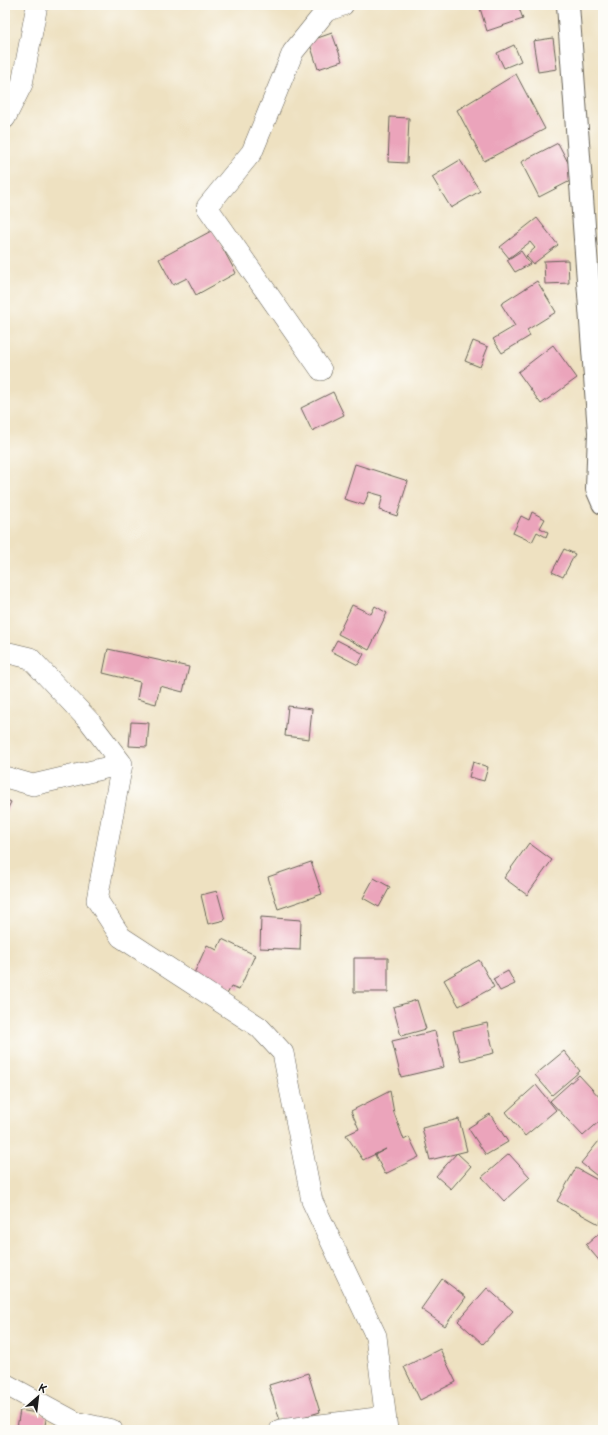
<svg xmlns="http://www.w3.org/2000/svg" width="608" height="1435" viewBox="0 0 608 1435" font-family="'Balsamiq Sans',sans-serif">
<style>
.building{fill:#eba4bb}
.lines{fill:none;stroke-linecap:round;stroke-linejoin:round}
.minor-casing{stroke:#666156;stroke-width:22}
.tertiary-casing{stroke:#666156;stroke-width:24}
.minor{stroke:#fff;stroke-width:21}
.tertiary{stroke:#fff;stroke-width:22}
</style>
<rect width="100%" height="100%" fill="#fdfcf7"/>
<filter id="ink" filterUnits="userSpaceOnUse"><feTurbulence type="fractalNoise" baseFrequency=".025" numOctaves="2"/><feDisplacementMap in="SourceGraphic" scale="8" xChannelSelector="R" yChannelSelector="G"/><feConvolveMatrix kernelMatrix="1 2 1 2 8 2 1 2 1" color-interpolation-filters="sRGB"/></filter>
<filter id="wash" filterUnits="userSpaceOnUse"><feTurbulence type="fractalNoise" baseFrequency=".012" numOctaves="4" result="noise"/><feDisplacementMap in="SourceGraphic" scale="16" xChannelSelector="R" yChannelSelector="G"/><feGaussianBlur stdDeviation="0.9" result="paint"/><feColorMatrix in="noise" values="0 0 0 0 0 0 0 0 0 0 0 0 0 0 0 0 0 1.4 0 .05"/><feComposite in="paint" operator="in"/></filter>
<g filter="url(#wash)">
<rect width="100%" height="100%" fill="#eee1c1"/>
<g id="blocks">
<path class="building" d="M479,5H518L523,19L487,31Z
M332,33L342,61L318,69L309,41Z
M553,38L557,69L538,72L533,41Z
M514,45L521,61L504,68L497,53Z
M516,74L545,129L484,161L457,110Z
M390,117L409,118L407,163L388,162Z
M558,143L576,178L539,197L521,162Z
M460,160L480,191L451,208L432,177Z
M537,218L558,245L533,264L526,256L535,248L530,242L509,258L500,247Z
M213,230L236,273L196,295L187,278L173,285L159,259Z
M521,251L530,264L515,272L507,260Z
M568,260L569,283L545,284L544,261Z
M537,281L556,312L527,330L530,336L502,353L493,339L515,326L501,304Z
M473,341L488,347L480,367L465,361Z
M553,345L577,378L541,404L518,372Z
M333,392L344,415L312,431L301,408Z
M355,464L408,481L397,516L379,510L383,496L369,492L364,505L344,499Z
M532,512L545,519L540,528L548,532L546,537L537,532L532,542L513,533L521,516L529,520Z
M564,549L575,554L563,577L552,572Z
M352,605L371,614L375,606L387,613L369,650L338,634Z
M337,640L364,654L358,665L331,651Z
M108,649L189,667L183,692L160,686L156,704L137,699L140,682L103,673Z
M288,706L312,709L309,739L285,736Z
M131,722L149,723L147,747L129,746Z
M473,762L488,767L484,781L469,777Z
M5,799L11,802L5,814Z
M529,843L552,860L527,895L504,878Z
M311,862L322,894L278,909L268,877Z
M374,878L390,887L379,907L363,898Z
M217,891L225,920L208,924L201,895Z
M261,917L301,920L300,950L260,948Z
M222,939L255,955L239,990L231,987L226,996L191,980L207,945L217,950Z
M354,958H388V992H354Z
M479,960L494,987L459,1006L444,980Z
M508,971L515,984L500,991L493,979Z
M417,1000L426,1029L401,1036L393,1007Z
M487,1023L494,1053L461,1061L453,1031Z
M435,1031L444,1067L401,1077L392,1041Z
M564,1051L580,1071L552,1095L535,1075Z
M579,1075L603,1101V1118L583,1136L550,1101Z
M536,1085L556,1110L525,1136L506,1112Z
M390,1091L394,1113L404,1140L409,1137L419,1157L385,1174L375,1155L386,1149L363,1160L346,1135L359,1129L351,1111Z
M490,1114L508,1142L486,1155L468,1128Z
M459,1119L467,1151L430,1160L422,1128Z
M603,1136V1169L597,1176L581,1163Z
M457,1153L471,1166L451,1189L436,1176Z
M509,1154L530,1177L504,1201L482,1177Z
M576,1168L603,1183V1218L599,1224L557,1201Z
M603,1230V1265L586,1245Z
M442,1279L466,1297L445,1326L421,1309Z
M487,1288L513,1311L483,1344L458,1321Z
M440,1349L456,1382L420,1400L404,1367Z
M308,1373L320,1412L281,1424L269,1385Z
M20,1410L47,1415L44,1430L17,1428Z"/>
</g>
</g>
<g filter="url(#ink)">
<use href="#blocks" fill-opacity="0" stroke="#666156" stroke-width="1"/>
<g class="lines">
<defs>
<path id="minor" d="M5,118L22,84L37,5
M321,370L207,207L252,152L293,52L326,11L343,5
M5,652L30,658L90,722L122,764L97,900L121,937L259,1027L283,1053L312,1201L376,1336L387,1430
M5,777L33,785L122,764
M5,1384L75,1422L112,1430
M280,1430L385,1417"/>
<path id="tertiary" d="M568,5L599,432L597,489L603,503"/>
</defs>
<use href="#minor" class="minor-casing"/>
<use href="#tertiary" class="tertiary-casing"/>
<use href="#minor" class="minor"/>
<use href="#tertiary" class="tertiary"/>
</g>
</g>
<rect width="608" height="1435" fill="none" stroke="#fdfcf7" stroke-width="20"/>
<g transform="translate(38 1397) rotate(28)" stroke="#fdfcf7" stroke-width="3" paint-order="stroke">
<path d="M0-3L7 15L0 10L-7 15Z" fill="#1c1c1c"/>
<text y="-6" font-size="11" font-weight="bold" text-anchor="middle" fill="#1c1c1c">K</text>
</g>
</svg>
